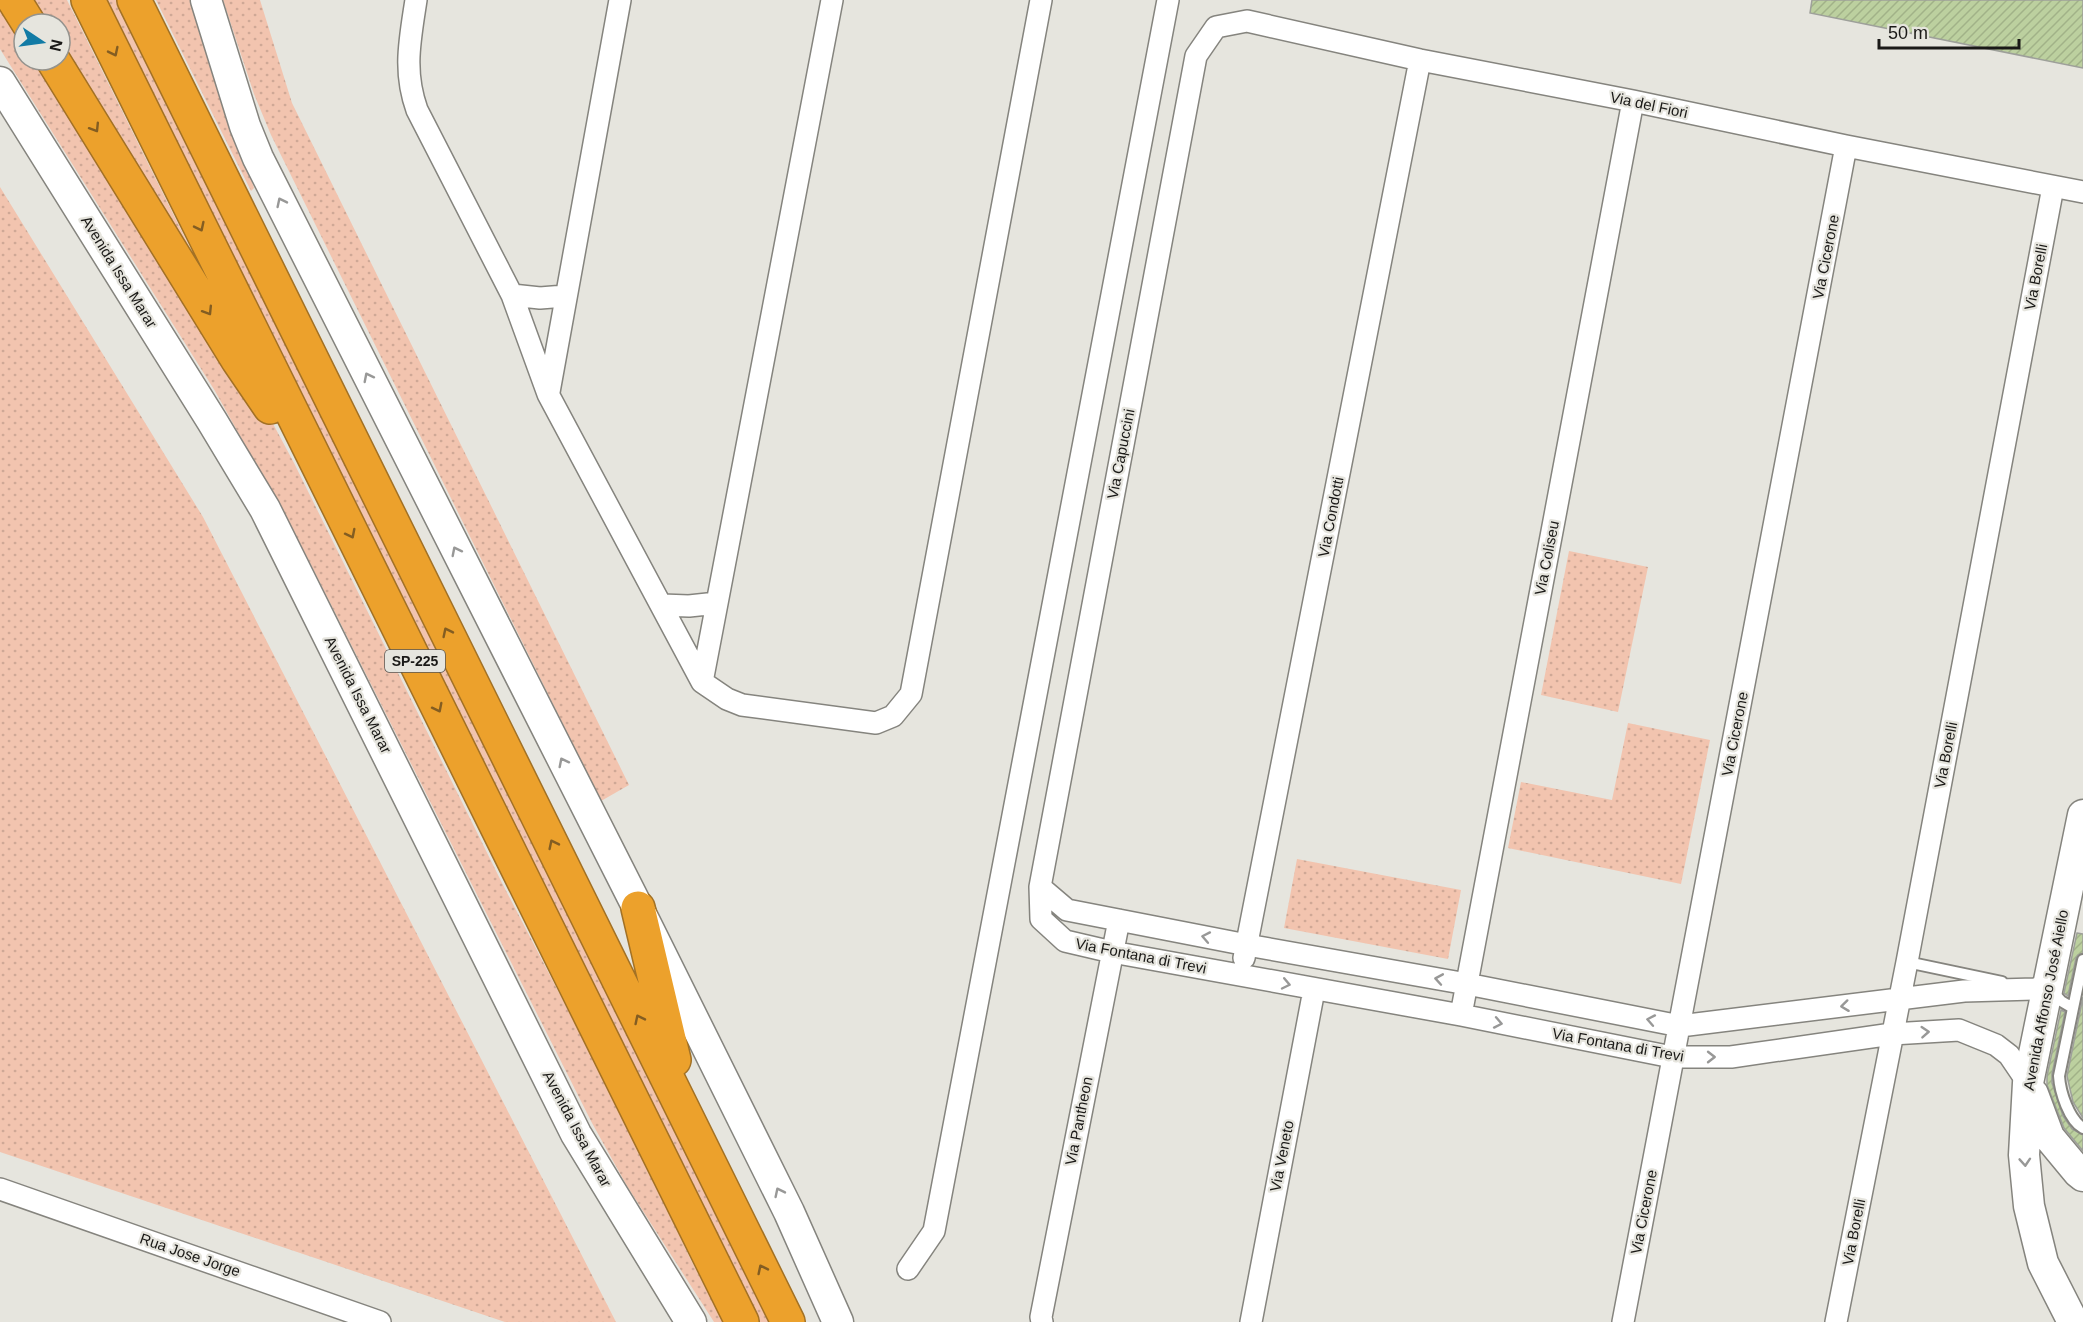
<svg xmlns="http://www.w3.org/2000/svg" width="2083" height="1322" viewBox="0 0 2083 1322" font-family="Helvetica,sans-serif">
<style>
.grass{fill:url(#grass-dots)}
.building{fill:url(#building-hatch);stroke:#9ea09a;stroke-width:1.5}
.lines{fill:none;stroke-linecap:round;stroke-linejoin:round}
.lane-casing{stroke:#85847e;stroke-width:14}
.street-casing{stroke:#85847e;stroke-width:24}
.secondary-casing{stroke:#85847e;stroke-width:33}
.highway-casing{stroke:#a27125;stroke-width:36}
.lane{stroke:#fff;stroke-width:10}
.street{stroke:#fff;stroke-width:21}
.secondary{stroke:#fff;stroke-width:30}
.highway{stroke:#eca12c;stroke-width:33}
.oneway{stroke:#835d22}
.oneway2{stroke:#989897}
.labels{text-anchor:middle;stroke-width:4.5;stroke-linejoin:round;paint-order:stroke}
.shield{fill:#e6e5de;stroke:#575653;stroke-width:1.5}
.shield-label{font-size:14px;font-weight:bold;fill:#1a1917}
.street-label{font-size:15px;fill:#1a1917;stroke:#e6e5de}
</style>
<defs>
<pattern id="grass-dots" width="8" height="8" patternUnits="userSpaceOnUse" patternTransform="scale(1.5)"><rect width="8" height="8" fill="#f2c4af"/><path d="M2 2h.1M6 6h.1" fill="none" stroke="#cfa896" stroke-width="1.8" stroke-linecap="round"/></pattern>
<pattern id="building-hatch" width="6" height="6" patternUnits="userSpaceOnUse" patternTransform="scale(1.5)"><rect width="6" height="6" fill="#bcd09f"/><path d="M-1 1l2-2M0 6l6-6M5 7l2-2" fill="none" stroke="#a1b288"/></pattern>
</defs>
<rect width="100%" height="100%" fill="#e6e5de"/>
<path class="grass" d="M25,0H67L207,282L60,55V24H40Z
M103,0H123L776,1322H754Z
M156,0H193L254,188L251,191Z
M223,0H260L292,103L629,785L601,801L271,135L254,94Z
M0,5L24,43V60H36L271,420L294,463L502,883L625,1120L691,1260L724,1322H714L627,1186L592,1123L304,551L215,391L0,49Z
M0,187L203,517L616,1322H505L0,1152Z
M1569,551L1648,567L1618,712L1541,695Z
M1628,723L1710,740L1681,884L1508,848L1521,782L1612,800Z
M1297,859L1461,890L1448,959L1284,928Z"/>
<path class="building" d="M1812,0H2083V68L1810,13Z
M2077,933L2083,934V953L2078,955L2076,958L2068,996L2064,993Z
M2083,997V1118L2073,1102L2067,1076Z
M2061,1010L2065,1012L2052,1074V1083L2063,1116L2072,1129L2083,1135V1151L2064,1128L2047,1085V1076Z"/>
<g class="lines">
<defs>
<path id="lane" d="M2083,960L2059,1076C2060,1092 2069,1120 2083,1128
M1907,962L2002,982
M2050,989L2061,1001L2073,1008"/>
<path id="street" d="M416,0C410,40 403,71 417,110L512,295L548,394L702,682L727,699L742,705L876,723L893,716L911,694L1041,0
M512,295L540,298L565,296
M549,392L620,0
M662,605L689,606L717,603
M702,682L832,0
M1040,887L1067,910L1247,945L1467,984L1680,1026L1964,991L2035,989L2049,985
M1244,958L1420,60
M1461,1015L1633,101
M2028,1083L2009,1055L1996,1045L1959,1030L1892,1034L1731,1057H1672L1461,1015L1112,952L1065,941L1041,919L1040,887L1196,56L1216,27L1247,21L1420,60L1633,101L1846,146L2083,192
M0,1189L380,1322
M908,1269L934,1231L1168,0
M1042,1322L1041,1317L1119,920
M1251,1322L1314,990
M1623,1322L1846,146
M1836,1322L1907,962L2053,187"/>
<path id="secondary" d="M206,0L245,126L258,158L638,908L789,1212L838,1322
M0,82L212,421L265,509L576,1134L691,1322
M2033,1094L2049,1137L2078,1172L2083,1176
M2073,1322L2043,1263L2029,1206L2024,1155L2028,1083L2083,815"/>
<path id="highway" d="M14,0L29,24
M88,0L742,1322
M134,0L788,1322
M53,60L238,360L270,407
M638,908L674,1060"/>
</defs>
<use href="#lane" class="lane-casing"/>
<use href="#street" class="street-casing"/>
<use href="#secondary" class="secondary-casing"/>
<use href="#highway" class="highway-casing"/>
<use href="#lane" class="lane"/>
<use href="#street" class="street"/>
<use href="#secondary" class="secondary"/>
<use href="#highway" class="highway"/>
</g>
<defs><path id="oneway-chevron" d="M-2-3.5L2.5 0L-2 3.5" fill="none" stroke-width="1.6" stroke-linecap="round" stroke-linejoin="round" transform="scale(1.5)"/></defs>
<g class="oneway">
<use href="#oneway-chevron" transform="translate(114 52) rotate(64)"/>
<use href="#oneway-chevron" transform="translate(95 128) rotate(58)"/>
<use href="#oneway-chevron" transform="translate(200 227) rotate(64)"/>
<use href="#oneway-chevron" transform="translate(208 311) rotate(58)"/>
<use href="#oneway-chevron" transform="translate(351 534) rotate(63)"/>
<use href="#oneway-chevron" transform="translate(447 632) rotate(-116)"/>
<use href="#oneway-chevron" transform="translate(438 708) rotate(63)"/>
<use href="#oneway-chevron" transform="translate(553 844) rotate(-116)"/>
<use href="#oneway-chevron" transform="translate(639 1019) rotate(-116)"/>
<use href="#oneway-chevron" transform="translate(762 1269) rotate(-116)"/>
</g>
<g class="oneway2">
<use href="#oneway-chevron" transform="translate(281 202) rotate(-116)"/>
<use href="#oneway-chevron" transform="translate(368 377) rotate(-117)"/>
<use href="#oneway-chevron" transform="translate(456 551) rotate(-117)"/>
<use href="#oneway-chevron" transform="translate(563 762) rotate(-117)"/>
<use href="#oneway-chevron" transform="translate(1206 937) rotate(-169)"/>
<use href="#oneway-chevron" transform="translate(1439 979) rotate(-170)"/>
<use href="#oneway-chevron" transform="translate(1286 984) rotate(12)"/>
<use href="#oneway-chevron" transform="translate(1845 1006) rotate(173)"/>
<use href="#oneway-chevron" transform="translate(1651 1020) rotate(-169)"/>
<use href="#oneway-chevron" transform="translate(1498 1023) rotate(11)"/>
<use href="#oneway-chevron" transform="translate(1925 1032) rotate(-4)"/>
<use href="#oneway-chevron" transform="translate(1711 1057)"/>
<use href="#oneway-chevron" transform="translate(2025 1162) rotate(86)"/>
<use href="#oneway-chevron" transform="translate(779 1192) rotate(-116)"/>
</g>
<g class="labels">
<rect class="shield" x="385" y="650" width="60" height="22" rx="4.5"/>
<g class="shield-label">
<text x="415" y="666">SP-225</text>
</g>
<g class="street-label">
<text transform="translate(1649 105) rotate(12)" y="5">Via del Fiori</text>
<text transform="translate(1826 257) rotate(-79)" y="5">Via Cicerone</text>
<text transform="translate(119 272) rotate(58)" y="5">Avenida Issa Marar</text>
<text transform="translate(2036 277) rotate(-79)" y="5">Via Borelli</text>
<text transform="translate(1121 454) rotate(-79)" y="5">Via Capuccini</text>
<text transform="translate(1331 517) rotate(-79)" y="5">Via Condotti</text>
<text transform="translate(1547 558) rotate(-79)" y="5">Via Coliseu</text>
<text transform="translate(358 695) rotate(63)" y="5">Avenida Issa Marar</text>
<text transform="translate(1735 734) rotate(-79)" y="5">Via Cicerone</text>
<text transform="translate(1946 755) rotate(-79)" y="5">Via Borelli</text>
<text transform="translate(1141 956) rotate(11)" y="5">Via Fontana di Trevi</text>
<text transform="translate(2046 1000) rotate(-79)" y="5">Avenida Affonso José Aiello</text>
<text transform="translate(1618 1045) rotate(10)" y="5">Via Fontana di Trevi</text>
<text transform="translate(1079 1121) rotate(-79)" y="5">Via Pantheon</text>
<text transform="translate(577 1129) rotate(62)" y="5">Avenida Issa Marar</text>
<text transform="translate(1282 1156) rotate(-79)" y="5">Via Veneto</text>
<text transform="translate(1644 1212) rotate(-79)" y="5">Via Cicerone</text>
<text transform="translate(1854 1232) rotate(-79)" y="5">Via Borelli</text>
<text transform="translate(190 1255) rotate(19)" y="5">Rua Jose Jorge</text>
</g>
</g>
<g transform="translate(42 42) rotate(103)"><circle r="28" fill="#e6e5de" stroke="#94938e" stroke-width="1.5"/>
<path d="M0-4.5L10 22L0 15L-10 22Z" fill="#127ba5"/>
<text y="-9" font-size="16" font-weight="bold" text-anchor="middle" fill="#1a1917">N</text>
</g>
<path d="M1879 39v9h140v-9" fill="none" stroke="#1a1917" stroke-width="3"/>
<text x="1888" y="39" font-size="18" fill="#1a1917" stroke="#e6e5de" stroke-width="4.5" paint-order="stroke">50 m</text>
</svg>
